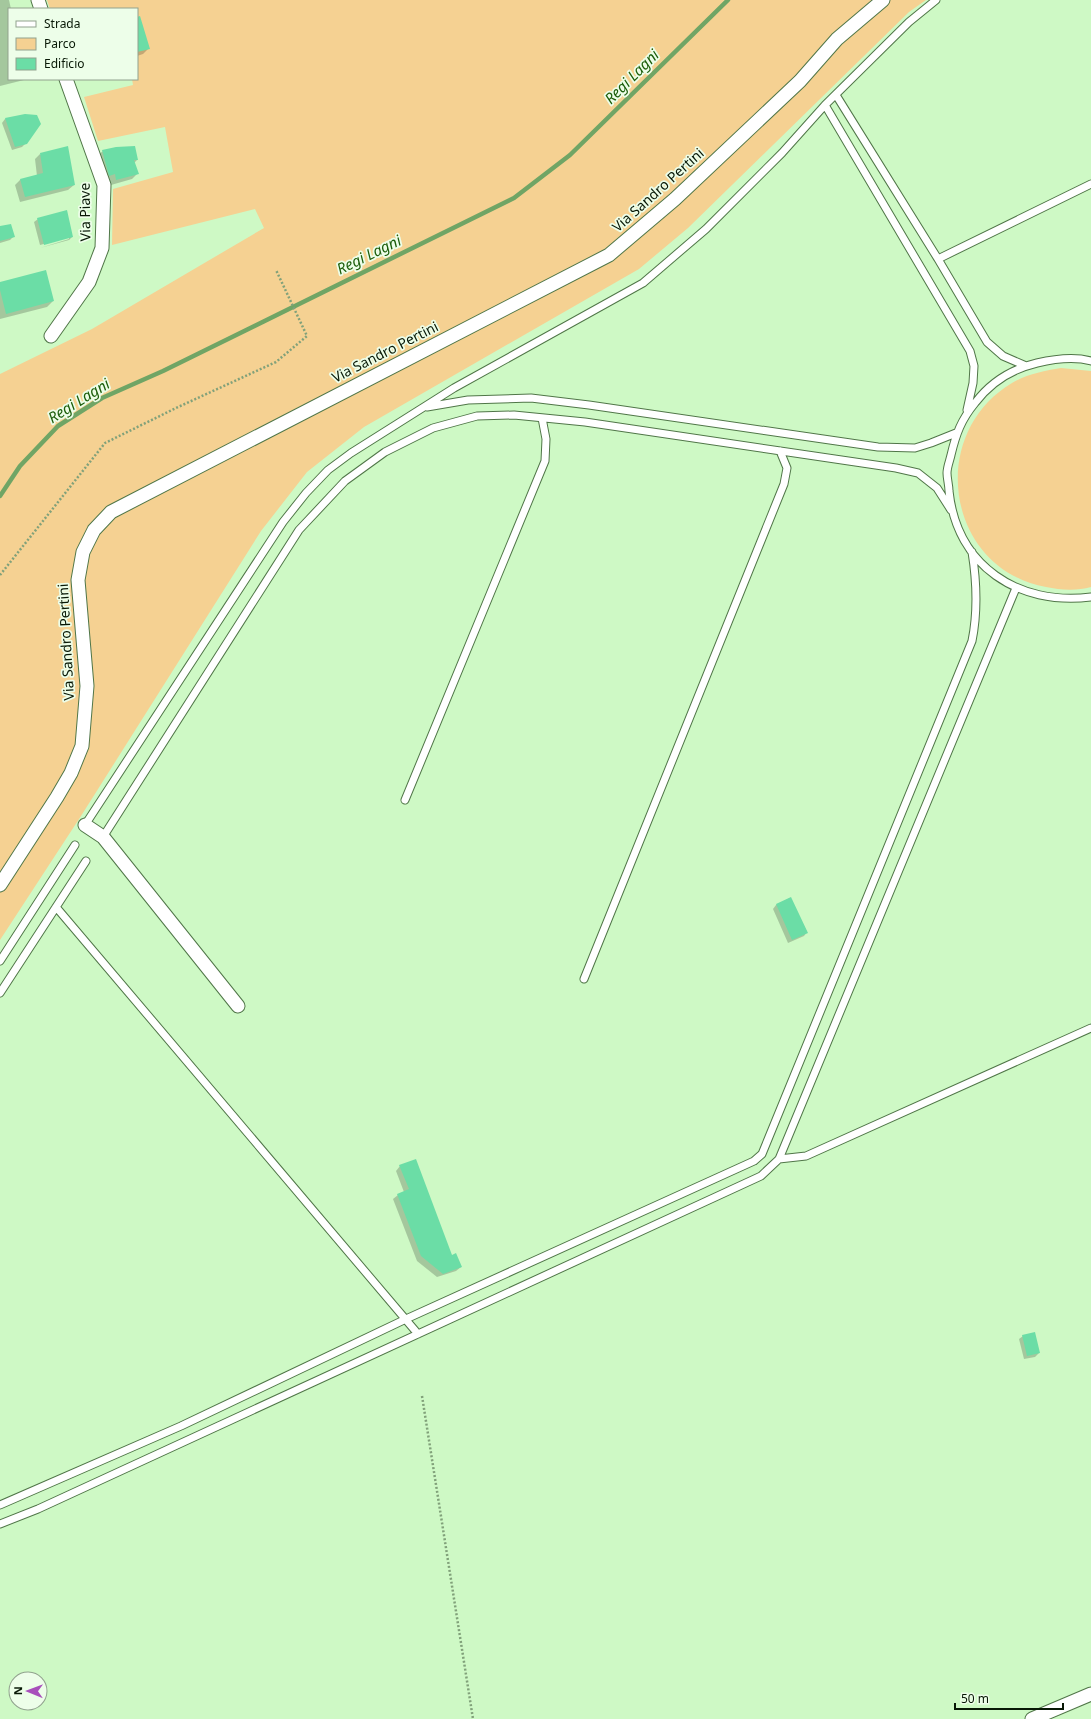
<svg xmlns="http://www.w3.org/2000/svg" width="1091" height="1719" viewBox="0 0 1091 1719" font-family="'Noto Sans',sans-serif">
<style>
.green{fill:#f5d192}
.shadow{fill:#0003}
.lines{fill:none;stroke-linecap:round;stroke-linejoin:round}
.stream{stroke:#70a565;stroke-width:4.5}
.building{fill:#6bdda6}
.lane-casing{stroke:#507648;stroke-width:9}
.street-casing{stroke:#507648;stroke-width:15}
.path{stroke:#81a17a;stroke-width:2.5;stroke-dasharray:2 2;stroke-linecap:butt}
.lane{stroke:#fff;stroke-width:7}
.street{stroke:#fff;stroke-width:13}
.labels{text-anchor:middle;stroke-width:3.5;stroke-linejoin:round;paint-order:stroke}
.street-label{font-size:14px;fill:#081806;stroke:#edfee9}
.water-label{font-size:15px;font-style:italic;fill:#1c5e0b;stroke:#edfee9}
</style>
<rect width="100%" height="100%" fill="#cef9c5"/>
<path class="green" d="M47,0H926L909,12L688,228L639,269L364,427L307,472L261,531L81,816L0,940V374L92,329L264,228L255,209L112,245L113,189L173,172L165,127L98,141L84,97L133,85L132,79H137V9H50Z
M1061,368L1091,371V587C1077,591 1060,590 1046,587C946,569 926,434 1012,383C1027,374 1044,371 1061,368Z"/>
<path class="shadow" d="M0,0H9L11,9H9V79H28L0,86Z
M137,33L148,49L143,54L137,56Z
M30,115L26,143L22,147L12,150L2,123L5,119Z
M103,151L137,160L134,163L137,174L132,179L111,185L109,179L104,181L97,156Z
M40,154L74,185L68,190L20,202L15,185L20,180L37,176L35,159Z
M38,219L72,237L69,240L40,248L69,239V237L40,245L34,222Z
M0,227L13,237L10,240L0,243Z
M0,283L53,301L47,307L0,319Z
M790,898L807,932L804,936L788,943L773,909L776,905Z
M400,1166L451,1256L461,1267L456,1271L437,1277L417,1261L393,1199L398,1195L404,1192L396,1171Z
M1023,1336L1039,1353L1035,1357L1024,1359L1019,1339Z"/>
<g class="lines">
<path class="stream" d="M0,496L20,466L58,426L102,398L163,371L514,198L570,155L728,0"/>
</g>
<path class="building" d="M140,16L150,49L137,52V17Z
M25,114L37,115L41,124L27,144L15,147L5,118Z
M68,146L75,185L25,197L20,179L43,173L40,153Z
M135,146L138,160H134L139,174L116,180L115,174L109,176L102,150L116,147Z
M67,210L73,237L44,245L37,218Z
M11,224L15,237L0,241V226Z
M46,270L54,301L6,314L0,290V282Z
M791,897L808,933L792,940L776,904Z
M416,1159L452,1255L456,1253L462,1267L443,1274L421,1256L397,1194L409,1189L399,1165Z
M1035,1332L1040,1353L1027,1356L1022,1335Z"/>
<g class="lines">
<defs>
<path id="lane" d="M836,95L938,259L987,342L1003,356L1026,366
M825,105L970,351L974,366L973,383L967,410
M938,259L1091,184
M1091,361C1073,356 1054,359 1037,363C1012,369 990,383 975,403C961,420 956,434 951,455C950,460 947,467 947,473C947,479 949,485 949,491C957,566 1018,606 1091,597
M427,407L468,400L531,398L589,405L878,447L915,448L931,443L956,433
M405,800L545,461L546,439L542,418
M85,825L283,522L306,493L328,470L351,453L454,388L643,283L706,229L782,153L825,105L909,22L936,0
M103,837L299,530L345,481L385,452L433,428L477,416L514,415L585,422L896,468L918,473L937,488L951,510
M56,907L418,1334
M0,961L75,845
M584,979L784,484L787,468L780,451
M0,993L86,861
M779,1159L806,1156L1091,1028
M0,1505L181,1426L406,1319L754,1161L762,1154L972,641C978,611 977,583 972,552
M0,1524L38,1509L761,1176L779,1159L1016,588"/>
<path id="street" d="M38,0L41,9
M51,336L89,282L102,248L104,185L66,79
M85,825L103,837L238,1006
M0,885L57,797L71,773L82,746L87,686L78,580L83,552L94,530L111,512L609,255L675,199L800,81L837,39L883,0
M1032,1719L1091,1694"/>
</defs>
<use href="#lane" class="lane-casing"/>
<use href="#street" class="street-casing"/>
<path class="path" d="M0,575L105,443L176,408L276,362L307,336L276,270
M422,1396L473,1719"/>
<use href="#lane" class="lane"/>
<use href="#street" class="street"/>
</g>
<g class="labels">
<g class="street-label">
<text transform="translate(658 190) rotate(-42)" y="5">Via Sandro Pertini</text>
<text transform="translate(85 212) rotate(-91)" y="5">Via Piave</text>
<text transform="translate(385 352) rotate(-27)" y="5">Via Sandro Pertini</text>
<text transform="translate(66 642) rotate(-93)" y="5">Via Sandro Pertini</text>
</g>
<g class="water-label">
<text transform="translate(632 77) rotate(-45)" y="5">Regi Lagni</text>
<text transform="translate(369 255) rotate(-26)" y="5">Regi Lagni</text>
<text transform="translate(79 401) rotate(-32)" y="5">Regi Lagni</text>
</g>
</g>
<rect x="8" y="8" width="130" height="72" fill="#edfee9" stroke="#91a28e"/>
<rect x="16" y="21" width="20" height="6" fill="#ffffff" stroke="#91a28e"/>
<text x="44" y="28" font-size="12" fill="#081806">Strada</text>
<rect x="16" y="38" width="20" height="12" fill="#f5d192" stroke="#91a28e"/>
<text x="44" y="48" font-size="12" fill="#081806">Parco</text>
<rect x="16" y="58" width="20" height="12" fill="#6bdda6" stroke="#91a28e"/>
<text x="44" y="68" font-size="12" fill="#081806">Edificio</text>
<g transform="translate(28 1691) rotate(271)"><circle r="19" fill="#edfee9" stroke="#91a28e"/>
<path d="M0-3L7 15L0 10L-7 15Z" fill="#a84fbb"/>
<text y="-6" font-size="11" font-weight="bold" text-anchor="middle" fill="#081806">N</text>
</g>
<path d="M955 1703v6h108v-6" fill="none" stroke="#081806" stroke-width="2"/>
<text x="961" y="1703" font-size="12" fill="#081806" stroke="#edfee9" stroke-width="3" paint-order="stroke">50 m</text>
</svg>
